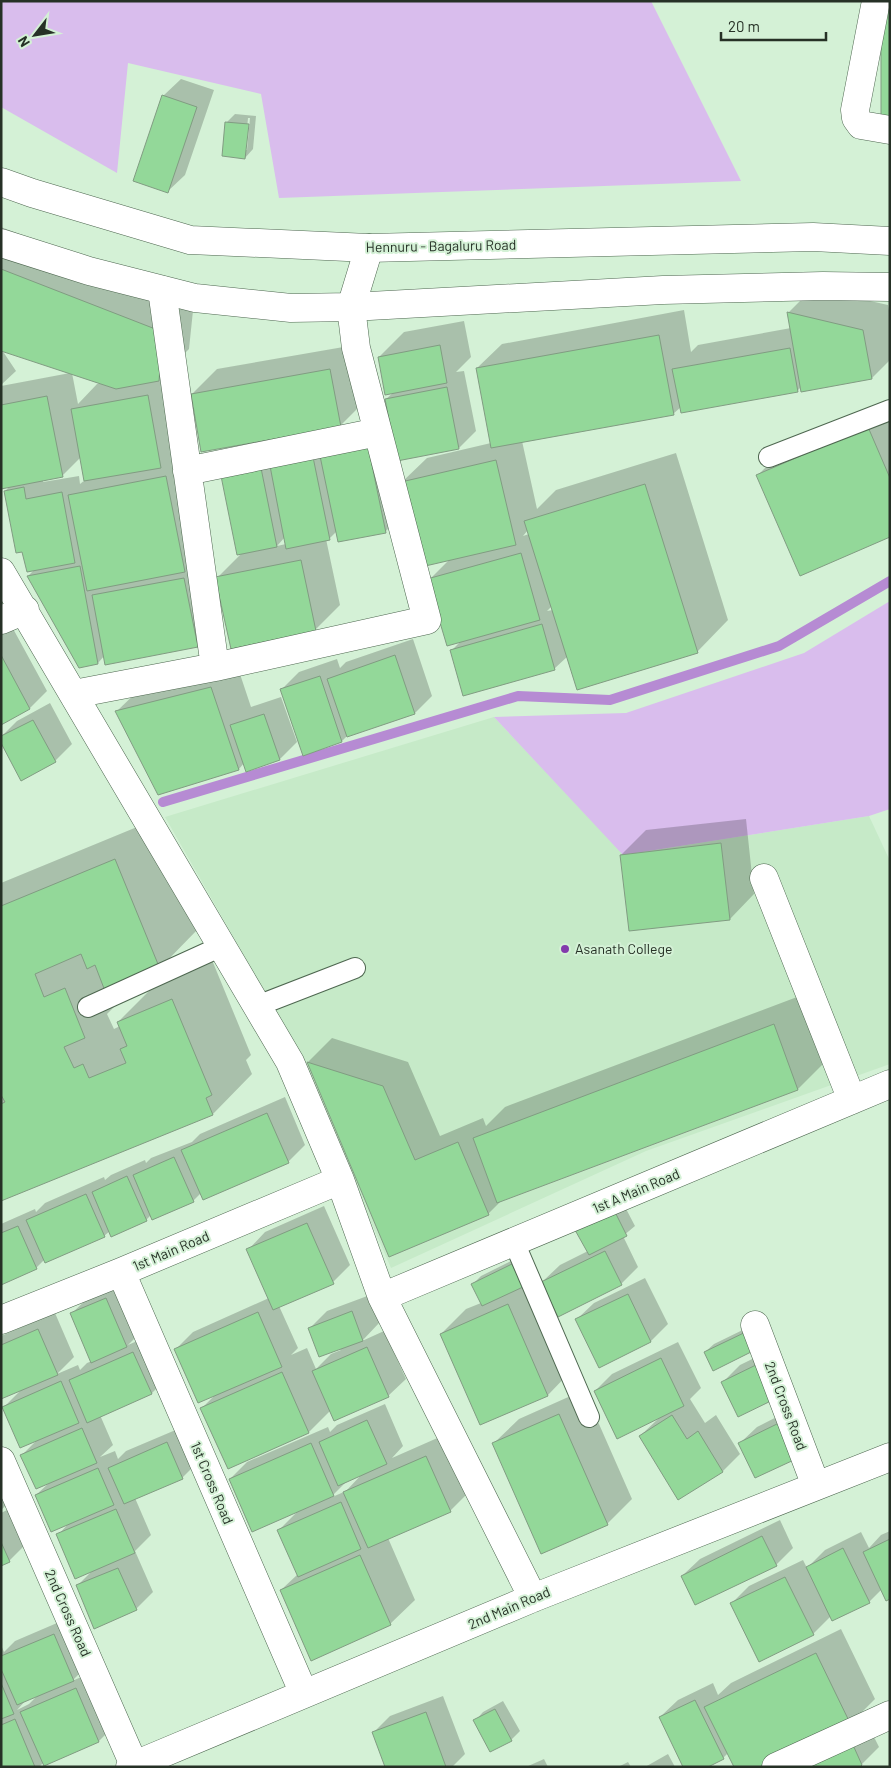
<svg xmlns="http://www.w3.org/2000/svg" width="891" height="1768" viewBox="0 0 891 1768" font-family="Barlow,sans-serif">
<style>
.built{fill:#c6eac8}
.green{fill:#d9bded}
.shadow{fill:#0003;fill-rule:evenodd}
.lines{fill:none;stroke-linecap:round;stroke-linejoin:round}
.stream{stroke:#b68bd3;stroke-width:10}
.building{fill:#93d899;stroke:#819c82}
.service-casing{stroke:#4e6750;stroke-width:22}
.minor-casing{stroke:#4e6750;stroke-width:29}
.primary-casing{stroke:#4e6750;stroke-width:29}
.service{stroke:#fff;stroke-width:20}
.minor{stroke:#fff;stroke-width:28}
.primary{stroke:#fff;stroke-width:28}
.poi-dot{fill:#833aac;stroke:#d4f1d6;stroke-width:2}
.labels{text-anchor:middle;stroke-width:4;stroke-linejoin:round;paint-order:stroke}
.street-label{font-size:14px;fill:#263126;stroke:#d4f1d6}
.poi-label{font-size:14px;fill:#263126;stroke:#d4f1d6;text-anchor:start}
</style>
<rect width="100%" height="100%" fill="#d4f1d6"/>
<path class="built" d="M494,717L624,855L869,816L890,861V1064L646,1151L391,1268L290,1036L165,817Z"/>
<path class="green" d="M1,1H651L741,181L279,198L261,94L128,63L117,173L1,107Z
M890,601V809L869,816L623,855L494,717L626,713L804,653Z"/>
<path class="shadow" d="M181,79L214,90L185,175L167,192L163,96Z
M235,114L256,116L253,149L245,158L227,122ZM248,118H250L247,150H245Z
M1,227L194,301L189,349L165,373L185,442L171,456L190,452L222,622L198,646L105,655L98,663L79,666L28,576L35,569L5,491L11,485L1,487V386L70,373L2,350L16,371L1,385ZM72,373L103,383L97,384L78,404ZM81,457L85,480L80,484L79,476L43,482V480L62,476Z
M813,288L888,305L890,316V360L872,378L802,390V386L797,391L681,407L673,414L522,441L537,509L556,490L676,453L728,620L697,652L568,656L554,669L452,650L461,641L429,580L450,559L402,482L427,458L491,443L477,368L502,344L684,310L691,352L698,345L791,328L788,313ZM528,530L529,534L523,536ZM552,606L553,610L547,611Z
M464,321L471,357L456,372L464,371L476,431L459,448L386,399L394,392L379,357L404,332Z
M355,345L365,401L340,426L192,394L217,369Z
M890,405V536L758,475L782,451Z
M385,429L402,514L385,532L337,531L329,539H326L340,605L315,630L217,578L242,553L222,477ZM285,537L286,544L277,546Z
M11,625L47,691L30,708L1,723V630Z
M413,639L432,696L415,713L348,735L342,741L282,689L299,672L337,659L340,668L346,662Z
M236,662L251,707L281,697L297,742L280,759L244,763L239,769L117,711L142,687Z
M50,703L72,744L55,761L1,737L17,721Z
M746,819L754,894L730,919L621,855L646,830Z
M154,820L199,928L160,968L124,997L107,1014L114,1029L120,1026L118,1022L158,982L212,960L251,1055L246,1060L252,1074L213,1114L1,1200V883Z
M805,994L829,1058L798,1089L502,1200L488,1214L390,1255L308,1062L332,1038L408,1062L440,1136L483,1118L486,1126L505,1107Z
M285,1097L305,1145L288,1162L201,1193L193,1201L151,1215L146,1220L110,1231L104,1236L45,1259L36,1268L1,1283V1224L35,1209L36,1212L45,1203L104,1177L105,1180L111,1175L145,1160L146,1163L151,1158L192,1142L200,1134Z
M623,1203L635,1226L623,1236L638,1267L621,1284L542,1282L560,1265L588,1251Z
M324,1206L350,1265L333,1282L279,1306L298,1348L291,1355L307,1348L316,1369L331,1354L341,1350L310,1328L327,1311L370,1295L380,1322L362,1341L384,1331L406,1379L388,1396L331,1410L309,1432L228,1467L202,1408L217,1393L176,1349L193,1332L269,1298L248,1250L265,1232Z
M521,1256L572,1370L548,1395L480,1423L441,1334L466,1309L481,1303L473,1284L481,1276Z
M645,1278L668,1324L651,1341L599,1366L576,1320L594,1303Z
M123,1282L144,1329L128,1345L151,1335L169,1376L152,1393L100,1415L113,1445L100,1457L115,1451L118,1459L126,1451L185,1426L199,1461L182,1478L135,1498L151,1535L135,1551L153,1592L136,1609L77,1586L94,1569L58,1535L69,1523L36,1495L50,1482L22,1455L37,1440L4,1407L22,1389L1,1398V1336L55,1313L74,1357L57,1374L78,1365L80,1370L87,1363L92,1361L71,1314L89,1297Z
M759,1322L767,1339L705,1352L714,1344Z
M678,1342L701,1388L690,1399L705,1423L716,1415L740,1454L723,1471L679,1498L640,1436L659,1418L595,1391L612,1374Z
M775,1348L791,1381L774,1398L723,1382L740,1365Z
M584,1390L632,1499L607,1524L494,1443L519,1419Z
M385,1404L403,1446L392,1458L451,1432L475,1486L450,1511L388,1538L415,1600L390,1624L281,1590L298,1574L279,1530L299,1510L230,1479L247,1462L328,1427L330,1432L337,1425ZM363,1473L346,1491L330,1498L348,1480Z
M796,1407L813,1440L739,1444L757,1427Z
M1,1458L17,1495L1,1510Z
M11,1508L26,1544L9,1561L1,1564V1513Z
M780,1520L793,1548L776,1565L682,1576L700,1559Z
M890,1531V1598L882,1589L869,1602L831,1616L813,1634L731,1604L749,1586L803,1560L807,1568L825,1550L861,1532L869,1548L881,1535Z
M71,1617L91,1662L72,1681L93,1672L116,1724L99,1741L44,1762L39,1767H1V1645L4,1652L15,1641ZM39,1694L29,1704L17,1710L27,1699Z
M841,1629L875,1699L850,1724L728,1753L723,1758L660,1717L678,1700L713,1683L718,1695L731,1683Z
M443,1696L465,1754L452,1767H386L373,1733L390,1716Z
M503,1701L520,1731L511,1740L475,1721L483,1712Z
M870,1729L879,1747L862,1764L794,1767Z
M668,1754L675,1767H645Z
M544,1759L548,1767H526Z
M628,1762L631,1767H618Z"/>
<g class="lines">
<path class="stream" d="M163,802L518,696L610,700L779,646L890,581"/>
</g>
<path class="building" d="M881,11H890V124H881Z
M162,95L197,107L168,193L133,181Z
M225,122L249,124L245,159L222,156Z
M1,269L163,332L159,381L116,389L1,351Z
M787,312L863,330L872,379L801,392Z
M659,335L674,415L491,448L476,368Z
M440,345L447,383L385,395L378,357Z
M790,348L798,392L681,413L672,369Z
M330,369L341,427L201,452L191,394Z
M447,387L459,449L397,461L385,399Z
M148,395L161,468L84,481L71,409Z
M47,396L63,477L1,489V405Z
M868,427L890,478V537L800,576L756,475Z
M368,446L386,533L338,542L320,456Z
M313,457L330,540L286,549L270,466Z
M496,460L516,545L421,567L401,482Z
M261,468L277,547L237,555L221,476Z
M166,476L185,572L87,591L68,495Z
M645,484L698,653L577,690L524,521Z
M24,487L26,499L62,492L75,563L27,572L22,552L16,553L4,491Z
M521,553L540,620L447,646L427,579Z
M301,560L316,631L231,649L215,577Z
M80,566L98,664L79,668L27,576Z
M184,578L198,647L105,665L92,595Z
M542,624L555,670L463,696L450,650Z
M1,655L30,709L1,725Z
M395,655L415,714L347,737L327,679Z
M320,676L342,742L303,756L280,689Z
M211,687L239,770L158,795L115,711Z
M264,714L280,760L246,772L230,725Z
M33,720L56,762L21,781L1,743V736Z
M721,843L730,920L629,931L620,855Z
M115,859L160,969L105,991L95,965L87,969L81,954L35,974L44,997L65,988L85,1038L64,1047L74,1068L83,1064L89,1078L126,1063L120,1049L127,1046L117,1022L172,999L212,1095L206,1098L213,1115L1,1201V1104L5,1102L1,1095V906Z
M774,1024L798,1090L497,1203L473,1138Z
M307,1062L383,1086L415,1160L458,1142L489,1215L389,1257Z
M267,1113L289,1163L203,1200L181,1150Z
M174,1157L194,1202L152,1220L133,1175Z
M127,1176L147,1221L111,1237L92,1192Z
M86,1194L105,1237L45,1263L26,1220Z
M614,1210L627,1236L589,1255L575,1230Z
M307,1223L334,1284L273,1310L246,1249Z
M18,1226L37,1269L1,1285V1233Z
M605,1251L622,1285L558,1317L541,1282Z
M512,1264L523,1287L482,1306L471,1284Z
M628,1294L651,1342L599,1368L575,1319Z
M106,1298L127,1347L91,1363L70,1313Z
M508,1304L548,1396L480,1425L440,1334Z
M352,1311L363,1341L319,1357L308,1328Z
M258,1312L282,1367L198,1403L174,1349Z
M38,1329L58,1375L1,1399V1345Z
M750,1330L759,1348L713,1371L704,1352Z
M367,1347L389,1397L334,1421L312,1371Z
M133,1352L152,1394L87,1423L69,1380Z
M661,1358L684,1406L617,1439L594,1391Z
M758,1364L775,1399L738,1417L721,1382Z
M282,1372L309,1433L228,1469L200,1408Z
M61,1381L79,1423L20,1448L2,1407Z
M559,1414L608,1525L541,1554L492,1443Z
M672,1415L687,1439L698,1431L723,1472L678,1500L639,1436Z
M367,1420L387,1464L338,1486L319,1442Z
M779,1423L796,1459L755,1478L738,1443Z
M82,1428L97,1463L36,1489L20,1455Z
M167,1442L183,1479L124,1504L108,1468Z
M311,1443L334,1496L252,1532L229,1479Z
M426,1456L451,1512L368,1548L343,1492Z
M98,1468L114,1505L51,1532L35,1495Z
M341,1502L361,1549L298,1577L277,1530Z
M116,1509L135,1553L75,1579L56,1534Z
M762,1536L777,1566L695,1605L681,1576Z
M890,1539V1599L886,1601L863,1552Z
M1,1542L10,1562L1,1566Z
M843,1548L870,1603L832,1621L806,1567Z
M360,1555L391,1625L311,1661L280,1590Z
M118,1568L137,1610L94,1629L76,1585Z
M785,1577L814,1635L759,1662L730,1603Z
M54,1634L74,1681L17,1705L1,1669V1656Z
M816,1653L851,1725L765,1767H734L704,1707Z
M1,1683L14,1714L1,1719Z
M76,1688L99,1742L44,1766L20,1712Z
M695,1700L724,1759L708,1767H683L659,1717Z
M495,1709L512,1741L490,1752L473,1720Z
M426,1712L446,1767H385L372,1732Z
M15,1719L35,1767H1V1725Z
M853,1745L862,1765L860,1767H809Z"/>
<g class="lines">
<defs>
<path id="service" d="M769,457L890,410
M257,1006L355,968
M88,1007L222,946
M514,1242L589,1417"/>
<path id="minor" d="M876,1L855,110L856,118L861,125L890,130
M162,290L215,667
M187,471L378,432
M1,572L290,1062L340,1180L382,1297L533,1598
M1,620L25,610
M74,694L215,667L427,620L356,348L351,307L369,248
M764,878L852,1100
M121,1272L304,1694
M382,1297L890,1084
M1,1320L121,1272L340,1180
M755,1325L816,1486
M1,1461L134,1765
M130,1767L533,1598L890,1457
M776,1767L890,1715"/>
<path id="primary" d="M1,182L32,193L190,240L369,248L813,237L890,241
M1,243L89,271L195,298L291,308L351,307L663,290L823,286L890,287"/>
</defs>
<use href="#service" class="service-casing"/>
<use href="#minor" class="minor-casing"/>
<use href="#primary" class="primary-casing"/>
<use href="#service" class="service"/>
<use href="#minor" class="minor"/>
<use href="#primary" class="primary"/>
</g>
<circle class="poi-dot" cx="565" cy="949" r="5"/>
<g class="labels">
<g class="street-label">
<text transform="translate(441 246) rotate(-1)" y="5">Hennuru - Bagaluru Road</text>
<text transform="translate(636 1191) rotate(-23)" y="5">1st A Main Road</text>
<text transform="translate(171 1251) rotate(-23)" y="5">1st Main Road</text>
<text transform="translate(786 1406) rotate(69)" y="5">2nd Cross Road</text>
<text transform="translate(212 1483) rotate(67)" y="5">1st Cross Road</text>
<text transform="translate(509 1608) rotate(-23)" y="5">2nd Main Road</text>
<text transform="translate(68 1613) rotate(66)" y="5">2nd Cross Road</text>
</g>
<g class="poi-label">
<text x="575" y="954">Asanath College</text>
</g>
</g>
<rect width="891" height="1768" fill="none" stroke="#263126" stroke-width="5"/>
<g transform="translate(35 35) rotate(239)" stroke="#d4f1d6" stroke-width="4" paint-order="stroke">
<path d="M0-4L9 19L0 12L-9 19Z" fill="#263126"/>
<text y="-8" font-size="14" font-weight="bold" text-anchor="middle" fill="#263126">N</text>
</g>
<path d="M721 32v8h105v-8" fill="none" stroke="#263126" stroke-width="2.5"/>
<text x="728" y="32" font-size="15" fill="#263126" stroke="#d4f1d6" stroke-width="4" paint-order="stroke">20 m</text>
</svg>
